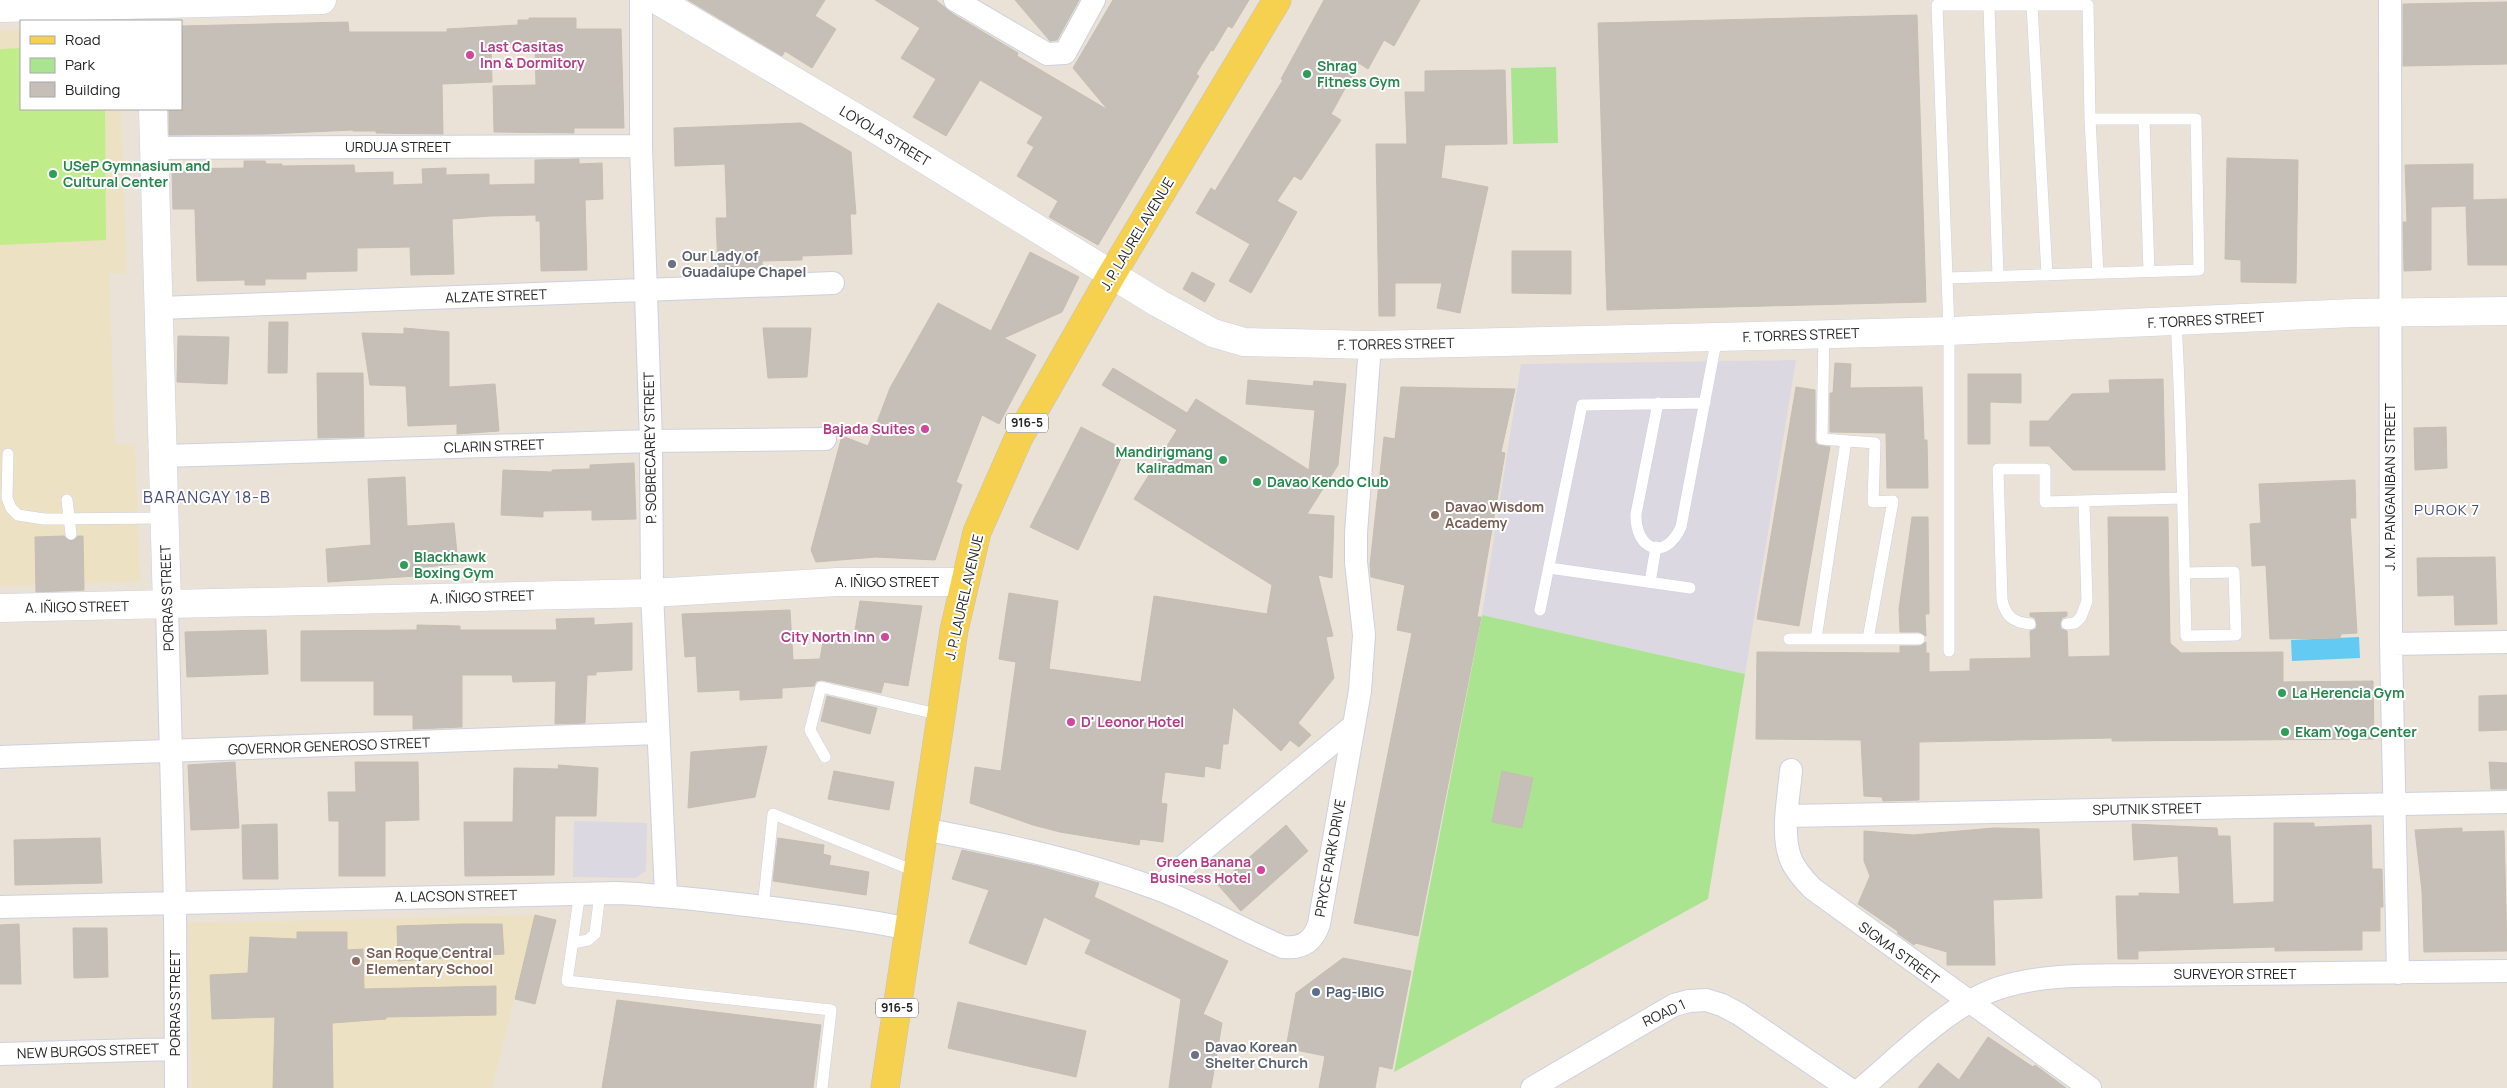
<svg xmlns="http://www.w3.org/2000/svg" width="2507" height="1088" viewBox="0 0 2507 1088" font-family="Manrope,sans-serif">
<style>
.industrial{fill:#dbd8e2}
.education{fill:#ede1c4}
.green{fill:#abe490}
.pitch{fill:#c1ec8a}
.water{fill:#63caf3}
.building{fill:#c5bfb7;stroke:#c5beb1}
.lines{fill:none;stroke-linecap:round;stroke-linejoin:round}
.lane-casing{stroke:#ccd0e1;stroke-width:12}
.street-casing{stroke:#ccd0e1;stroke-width:24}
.secondary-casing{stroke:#ccd0e1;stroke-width:29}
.primary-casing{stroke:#c2c2c2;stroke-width:29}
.lane{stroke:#fff;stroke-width:11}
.street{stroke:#fff;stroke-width:22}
.secondary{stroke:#fff;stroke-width:28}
.primary{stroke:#f6d150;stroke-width:28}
.hotel-dot{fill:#d1479c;stroke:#fff;stroke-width:2}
.leisure-dot{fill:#2e9e5b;stroke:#fff;stroke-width:2}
.worship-dot{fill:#6b7280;stroke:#fff;stroke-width:2}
.education-dot{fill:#8d6e63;stroke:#fff;stroke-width:2}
.service-dot{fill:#5c6f8a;stroke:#fff;stroke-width:2}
.labels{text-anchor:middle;stroke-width:4;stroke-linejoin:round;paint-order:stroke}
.shield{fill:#fff;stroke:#676767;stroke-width:1}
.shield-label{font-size:12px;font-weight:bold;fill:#262626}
.hotel-label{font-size:14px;font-weight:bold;fill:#b23c85;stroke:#fff;text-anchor:end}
.leisure-label{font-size:14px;font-weight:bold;fill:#27864d;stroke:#fff;text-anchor:start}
.street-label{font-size:14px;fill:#262626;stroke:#fff}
.worship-label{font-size:14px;font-weight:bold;fill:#5b616d;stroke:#fff;text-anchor:start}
.education-label{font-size:14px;font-weight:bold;fill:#785e54;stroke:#fff;text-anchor:start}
.service-label{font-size:14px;font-weight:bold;fill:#4e5e75;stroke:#fff;text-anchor:start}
.neighbourhood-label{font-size:15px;letter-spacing:1px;fill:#464e78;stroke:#fff}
.quarter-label{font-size:16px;letter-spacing:1px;fill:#464e78;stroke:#fff}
</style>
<rect width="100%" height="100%" fill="#eae2d7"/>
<path class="industrial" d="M1796,360L1745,674L1482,615L1521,364Z
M574,821L647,823L646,871L635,878L573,877Z"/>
<path class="education" d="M0,30H21V109H121L127,273H109L115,444L135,445L140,582L0,586Z
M535,915L492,1088H192L187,923Z"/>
<path class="green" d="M1556,67L1558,143L1513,144L1511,68Z
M1482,615L1745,674L1708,899L1394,1072Z"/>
<path class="pitch" d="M21,48V109H105L106,240L0,245V49Z"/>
<path class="water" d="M2359,637L2360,658L2292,661L2291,640Z"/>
<path class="building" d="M688,0H825L815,16L836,29L812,68L785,51L782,56Z
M875,0H936L953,14L1018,53L1017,56L1108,110L1073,68L1113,0H1249L1232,28L1228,26L1213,51L1211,50L1196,74L1199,76L1098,245L1049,217L1058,201L1017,176L1034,147L1027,143L1043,117L980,80L946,136L913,117L936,79L901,58L920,28Z
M1015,0H1079L1057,40L1050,41Z
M1324,0H1420L1394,46L1384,40L1368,69L1359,63L1331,114L1341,120L1301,180L1294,176L1277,201L1297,212L1251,293L1229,281L1250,244L1196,213L1211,188L1215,191L1283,80L1281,79Z
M2507,2V64L2403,66V4Z
M1917,15L1926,302L1607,310L1598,23Z
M529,18H576V29H621L624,128H574V133L494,132L493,86L536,85L535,46H491L492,82L442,84L443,134L376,133V131H353V130L265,134L169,135V109H181V26L348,22L349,32H447V29L518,25V20H529Z
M1505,70L1507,144L1445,145L1441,178L1488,187L1460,313L1437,308L1442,283H1395V316H1379L1376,144H1407L1405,92H1425V71Z
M801,123L851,152L856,214H850L852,254L802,256V260L762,261V268L718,270L716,218H727L725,164L675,166L674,128Z
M2227,158L2298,160L2296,283L2241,282V260L2225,259Z
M579,159V164L602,163L603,199L585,200L587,270L541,271L540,221H536V215L490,216L452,219L454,274L411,275L410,247L357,248V271L306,272V279H265V285H245V280L197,281L195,209H173L172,169L244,168V161H265L266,164H282V166L354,165L355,173L393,172V185L423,184L422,169L446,168V175L489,174V185L535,184V160Z
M2473,164V200L2507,199V265H2468L2466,206L2431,207V270L2404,271L2403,222H2407L2405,165Z
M1512,251H1571V294L1512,293Z
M1030,252L1079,277L1062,312L1004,338L1036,355L999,424L982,415L956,482L962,485L935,560L876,557L816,562L811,550L842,436L868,446L890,388L938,303L991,331Z
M1192,272L1215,284L1205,302L1183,289Z
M269,322H288L287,373H268Z
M404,328L449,332V387L495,384L499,431L457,434V424L408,426L406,386L370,385L362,333L404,334Z
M763,328H811L807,377L768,378Z
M178,336L229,337L227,384L177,382Z
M1835,363L1851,364L1850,388L1922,387L1924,440H1927L1928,488H1887L1886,433L1830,432V393H1833Z
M1113,368L1187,413L1196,399L1309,470L1315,410L1246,404L1248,380L1313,386L1314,381L1346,384L1338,465L1307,514L1334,516L1332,578L1318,575L1333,636L1326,637L1334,678L1298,723L1311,735L1299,747L1290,740L1281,751L1233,707L1228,744H1223L1220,769L1205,766L1204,777L1165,772L1161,803L1167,804L1163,842L1140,839L1139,845L1060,832L1033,825L970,803L975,767L1001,771L1016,662L999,659L1009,593L1058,601L1049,669L1141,682L1154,596L1267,614L1272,585L1134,499L1177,430L1102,385Z
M317,373H363L364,437L318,438Z
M1968,374H2021V403L1990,402V444H1968Z
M2163,379L2165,470H2073L2049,446H2030V421H2048L2072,394L2110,393L2109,380Z
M1401,387L1515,389L1501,452L1505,453L1477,617H1481L1418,936L1354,923L1412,633L1397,630L1405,585L1371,577L1370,565L1384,437L1395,439Z
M1796,387L1815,390V442L1818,445L1830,447L1799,626L1757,619Z
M1081,427L1125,450L1078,550L1030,527Z
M2446,427L2447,468L2415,470L2414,428Z
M634,463L636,519L592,520V510L543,511V517L501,515L503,470L552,472V470L590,469V465Z
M405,477L407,526L454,523L458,564L414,568L415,576L328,582L326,549L371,545L368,479Z
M2355,480L2356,518H2350L2357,633L2341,634L2340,638L2270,639L2266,565L2252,566L2250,524L2261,523L2259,484Z
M1912,517H1928L1929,614H1925L1926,636L1919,632H1900L1899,609Z
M2108,517H2168L2170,643L2181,653L2283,652V682L2373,681L2374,739L2112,741V738L1919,742V800L1883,801L1882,797L1864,796L1861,740L1756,739L1757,652L1900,653V646H1919L1926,642V653H1929V672L1970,671V659L2031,658L2030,631L2036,629L2037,625L2035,618L2030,616V613L2067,612V616L2062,618L2060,624L2061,629L2067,631L2068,657L2110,656Z
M64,536L71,541L78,536H83L84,590L36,592L35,537Z
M2495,557L2497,624L2455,625L2454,595L2418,596L2417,558Z
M860,601L922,606L908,686L884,682L881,693L822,680L816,681L814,686L782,688V698L740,700V690L698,692L696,656L685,657L682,614L790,610L793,660L820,659L824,636L853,642Z
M594,618V625L632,623V670L596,672V675H587L585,723L555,724L556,681L513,682L512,675H462V727L413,729V715H374V681H301V631L417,630V625L460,626V630H557L556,619Z
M266,630L268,674L187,677L185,632Z
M2507,695V730L2479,731V696Z
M827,696L877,708L870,734L821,721Z
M767,746L755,797L688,808L691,752Z
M235,762L239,828L191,830L188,765Z
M355,762H418L419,820L385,821V876H339V821H329L328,792H356Z
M2489,762L2507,763V789H2491Z
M558,765L598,768L596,816H555L554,875L465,876L464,822H513L514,768L559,769Z
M834,771L894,782L889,810L828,799Z
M1502,771L1533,778L1522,828L1492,822Z
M2274,823H2314V827L2371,825L2372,869H2382L2383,907H2380V931H2362V950L2275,951V947L2138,951V959H2118L2116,896H2139V893L2180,894L2178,856L2134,860L2132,824L2217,828L2218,836H2230L2233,904L2274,902Z
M277,824L278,879H243L242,825Z
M1286,825L1308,851L1241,911L1218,885Z
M1994,828L2039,829L2042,898L1993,900L1995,965H1947V952L1916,943L1914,945L1897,933L1899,932L1858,904L1870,876L1864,861V831L1913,835Z
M2462,828V832L2504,831L2507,951L2424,952L2422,891L2415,830Z
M100,838L102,883L15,885L14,840Z
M778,838L824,845L823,854L831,856L829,865L869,872L866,895L773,881Z
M962,850L1037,866L1099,883L1094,897L1228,961L1203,1014L1222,1023L1211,1088H1169L1181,999L1085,953L1091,940L1044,917L1026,965L969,943L989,890L952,879Z
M535,915L556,920L535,1004L515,999Z
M19,924L21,984H0V925Z
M462,924H502L504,954L398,961L397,926Z
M73,928H107L108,977L74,978Z
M297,932H347V950L363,949L364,989L496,986V1015L386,1017V1019L332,1023L333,1088H273L275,1017L212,1019L210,975L248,973L250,937L297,939Z
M1343,958L1411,971L1392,1069L1379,1066L1375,1088H1319L1325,1056L1286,1048L1296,993Z
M617,1000L821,1025L813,1088H602Z
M958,1002L1086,1031L1076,1077L948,1048Z
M1988,1037L2033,1067L2035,1065L2066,1088H1918L1938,1063L1959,1080Z"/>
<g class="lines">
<defs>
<path id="lane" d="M2032,5L2047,275
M1989,7L1998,276
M2144,119L2149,272
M1947,278L2199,270L2196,119H2090
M2176,321C2182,426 2183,531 2186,636L2236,635L2234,572L2184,573
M1824,334L1822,439L1875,443L1873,502L1893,501L1868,639
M1658,403L1636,514C1635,550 1665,562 1681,527L1717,337
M8,454L7,498L11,508L18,515L44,519L164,518
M67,500L71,534
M1549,568L1690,588
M1650,582L1656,547
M1540,610L1582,405L1705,403
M2030,624C2013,622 2006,617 2002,600L1998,469H2045V502L2182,498
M2067,624L2075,623L2081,617L2087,601L2084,502
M1789,639H1919
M1816,639L1846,441
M1949,651V331L1937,5H2088L2090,119L2098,273
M825,757L810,730L821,687L941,715
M580,892L567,981L831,1010L822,1088
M763,907L773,814L917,872
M573,943L588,940L595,934L600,893"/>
<path id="street" d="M641,0V146L651,441L652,593L666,895
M955,0L1047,54L1065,53L1094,0
M2390,0L2391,644L2398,973
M154,148L641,146
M159,308L833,283
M163,456L651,441L825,439
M167,606L175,903L176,1088
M2391,644L2507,642
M0,757L658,733
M1791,770C1789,797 1781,831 1790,857C1794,869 1804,880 1813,889L2090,1088
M1788,816L2507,802
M923,829C1002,844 1080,860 1155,888C1199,904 1240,929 1283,947C1301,949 1313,942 1319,924L1360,691L1364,635L1356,562V533L1370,345
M1157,888L1353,726
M0,907L616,893C669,895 720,902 772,908C818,914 864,919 909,929
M0,1054L175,1049
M1532,1088L1674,1005L1689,1001L1706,1000L1722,1005L1739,1014L1848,1088
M1862,1088C1900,1056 1952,1003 1999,988C2044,973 2096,976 2143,975L2507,971"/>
<path id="secondary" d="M657,0L877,130L1158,303L1213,333L1244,342L1370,345L1717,337L1949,331L2354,313L2507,311
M0,8L322,0
M153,109L167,606
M0,608L652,593L837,582H964"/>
<path id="primary" d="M885,1088L954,630L977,532L1019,437L1112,274L1277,0"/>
</defs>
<use href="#lane" class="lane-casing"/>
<use href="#street" class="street-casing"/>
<use href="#secondary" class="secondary-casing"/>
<use href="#primary" class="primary-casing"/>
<use href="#lane" class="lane"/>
<use href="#street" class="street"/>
<use href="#secondary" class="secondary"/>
<use href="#primary" class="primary"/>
</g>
<g class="hotel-dot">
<circle cx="470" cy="55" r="5"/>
<circle cx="925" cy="429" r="5"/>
<circle cx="885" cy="637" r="5"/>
<circle cx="1071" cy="722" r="5"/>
<circle cx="1261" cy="870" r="5"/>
</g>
<g class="leisure-dot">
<circle cx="1307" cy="74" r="5"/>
<circle cx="53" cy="174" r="5"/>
<circle cx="1223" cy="460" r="5"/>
<circle cx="1257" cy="482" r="5"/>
<circle cx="404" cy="565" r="5"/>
<circle cx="2282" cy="693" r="5"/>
<circle cx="2285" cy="732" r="5"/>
</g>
<g class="worship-dot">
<circle cx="672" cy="264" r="5"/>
<circle cx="1195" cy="1055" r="5"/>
</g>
<g class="education-dot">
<circle cx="1435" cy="515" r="5"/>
<circle cx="356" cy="961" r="5"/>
</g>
<circle class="service-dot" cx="1316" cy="992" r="5"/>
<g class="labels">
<g class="shield">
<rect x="1006" y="413.5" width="42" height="19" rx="4"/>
<rect x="876" y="998.5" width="42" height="19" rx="4"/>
</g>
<g class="shield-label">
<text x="1027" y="427">916-5</text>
<text x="897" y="1012">916-5</text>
</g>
<g class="hotel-label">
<text x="480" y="52" text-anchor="start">Last Casitas<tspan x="480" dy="16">Inn &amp; Dormitory</tspan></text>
<text x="915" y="434">Bajada Suites</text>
<text x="875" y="642">City North Inn</text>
<text x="1081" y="727" text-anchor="start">D' Leonor Hotel</text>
<text x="1251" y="867">Green Banana<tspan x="1251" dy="16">Business Hotel</tspan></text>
</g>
<g class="leisure-label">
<text x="1317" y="71">Shrag<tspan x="1317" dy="16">Fitness Gym</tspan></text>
<text x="63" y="171">USeP Gymnasium and<tspan x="63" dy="16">Cultural Center</tspan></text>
<text x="1213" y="457" text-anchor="end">Mandirigmang<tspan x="1213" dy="16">Kaliradman</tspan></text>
<text x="1267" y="487">Davao Kendo Club</text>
<text x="414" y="562">Blackhawk<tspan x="414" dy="16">Boxing Gym</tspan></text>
<text x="2292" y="698">La Herencia Gym</text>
<text x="2295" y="737">Ekam Yoga Center</text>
</g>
<g class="street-label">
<text transform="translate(885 136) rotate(31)" y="5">LOYOLA STREET</text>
<text x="398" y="152">URDUJA STREET</text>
<text transform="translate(1137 234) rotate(-59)" y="5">J. P. LAUREL AVENUE</text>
<text transform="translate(496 296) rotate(-2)" y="5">ALZATE STREET</text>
<text transform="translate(2206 320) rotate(-3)" y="5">F. TORRES STREET</text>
<text transform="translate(1801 335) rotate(-2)" y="5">F. TORRES STREET</text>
<text transform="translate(1396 344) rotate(-1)" y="5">F. TORRES STREET</text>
<text transform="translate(494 446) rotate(-2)" y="5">CLARIN STREET</text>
<text transform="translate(650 448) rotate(-91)" y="5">P. SOBRECAREY STREET</text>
<text transform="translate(2390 487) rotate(-90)" y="5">J. M. PANGANIBAN STREET</text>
<text x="887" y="587">A. IÑIGO STREET</text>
<text transform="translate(482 597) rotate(-2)" y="5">A. IÑIGO STREET</text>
<text transform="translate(964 597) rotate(-77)" y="5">J. P. LAUREL AVENUE</text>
<text transform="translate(167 598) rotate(-92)" y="5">PORRAS STREET</text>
<text transform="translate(77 607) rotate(-1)" y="5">A. IÑIGO STREET</text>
<text transform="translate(329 746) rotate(-2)" y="5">GOVERNOR GENEROSO STREET</text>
<text transform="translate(2147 809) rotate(-1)" y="5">SPUTNIK STREET</text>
<text transform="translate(1330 858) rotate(-80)" y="5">PRYCE PARK DRIVE</text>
<text transform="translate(456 896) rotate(-1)" y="5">A. LACSON STREET</text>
<text transform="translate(1899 953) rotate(36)" y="5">SIGMA STREET</text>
<text x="2235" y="979">SURVEYOR STREET</text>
<text transform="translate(175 1003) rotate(-90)" y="5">PORRAS STREET</text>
<text transform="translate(1664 1013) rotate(-25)" y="5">ROAD 1</text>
<text transform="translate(88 1051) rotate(-2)" y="5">NEW BURGOS STREET</text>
</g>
<g class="worship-label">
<text x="682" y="261">Our Lady of<tspan x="682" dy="16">Guadalupe Chapel</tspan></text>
<text x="1205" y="1052">Davao Korean<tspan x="1205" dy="16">Shelter Church</tspan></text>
</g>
<g class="education-label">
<text x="1445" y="512">Davao Wisdom<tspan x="1445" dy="16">Academy</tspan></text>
<text x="366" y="958">San Roque Central<tspan x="366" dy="16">Elementary School</tspan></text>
</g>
<g class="service-label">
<text x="1326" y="997">Pag-IBIG</text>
</g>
<g class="neighbourhood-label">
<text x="2447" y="515">PUROK 7</text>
</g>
<g class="quarter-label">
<text x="207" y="503">BARANGAY 18-B</text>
</g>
</g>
<rect x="20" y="20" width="162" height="90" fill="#ffffff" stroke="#a8a8a8"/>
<rect x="30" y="36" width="25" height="8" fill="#f6d150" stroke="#a8a8a8"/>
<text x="65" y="45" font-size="15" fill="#262626">Road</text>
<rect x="30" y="58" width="25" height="15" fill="#abe490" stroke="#a8a8a8"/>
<text x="65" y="70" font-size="15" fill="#262626">Park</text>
<rect x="30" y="82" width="25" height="15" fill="#c5bfb7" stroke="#a8a8a8"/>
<text x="65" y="95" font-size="15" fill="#262626">Building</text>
</svg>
